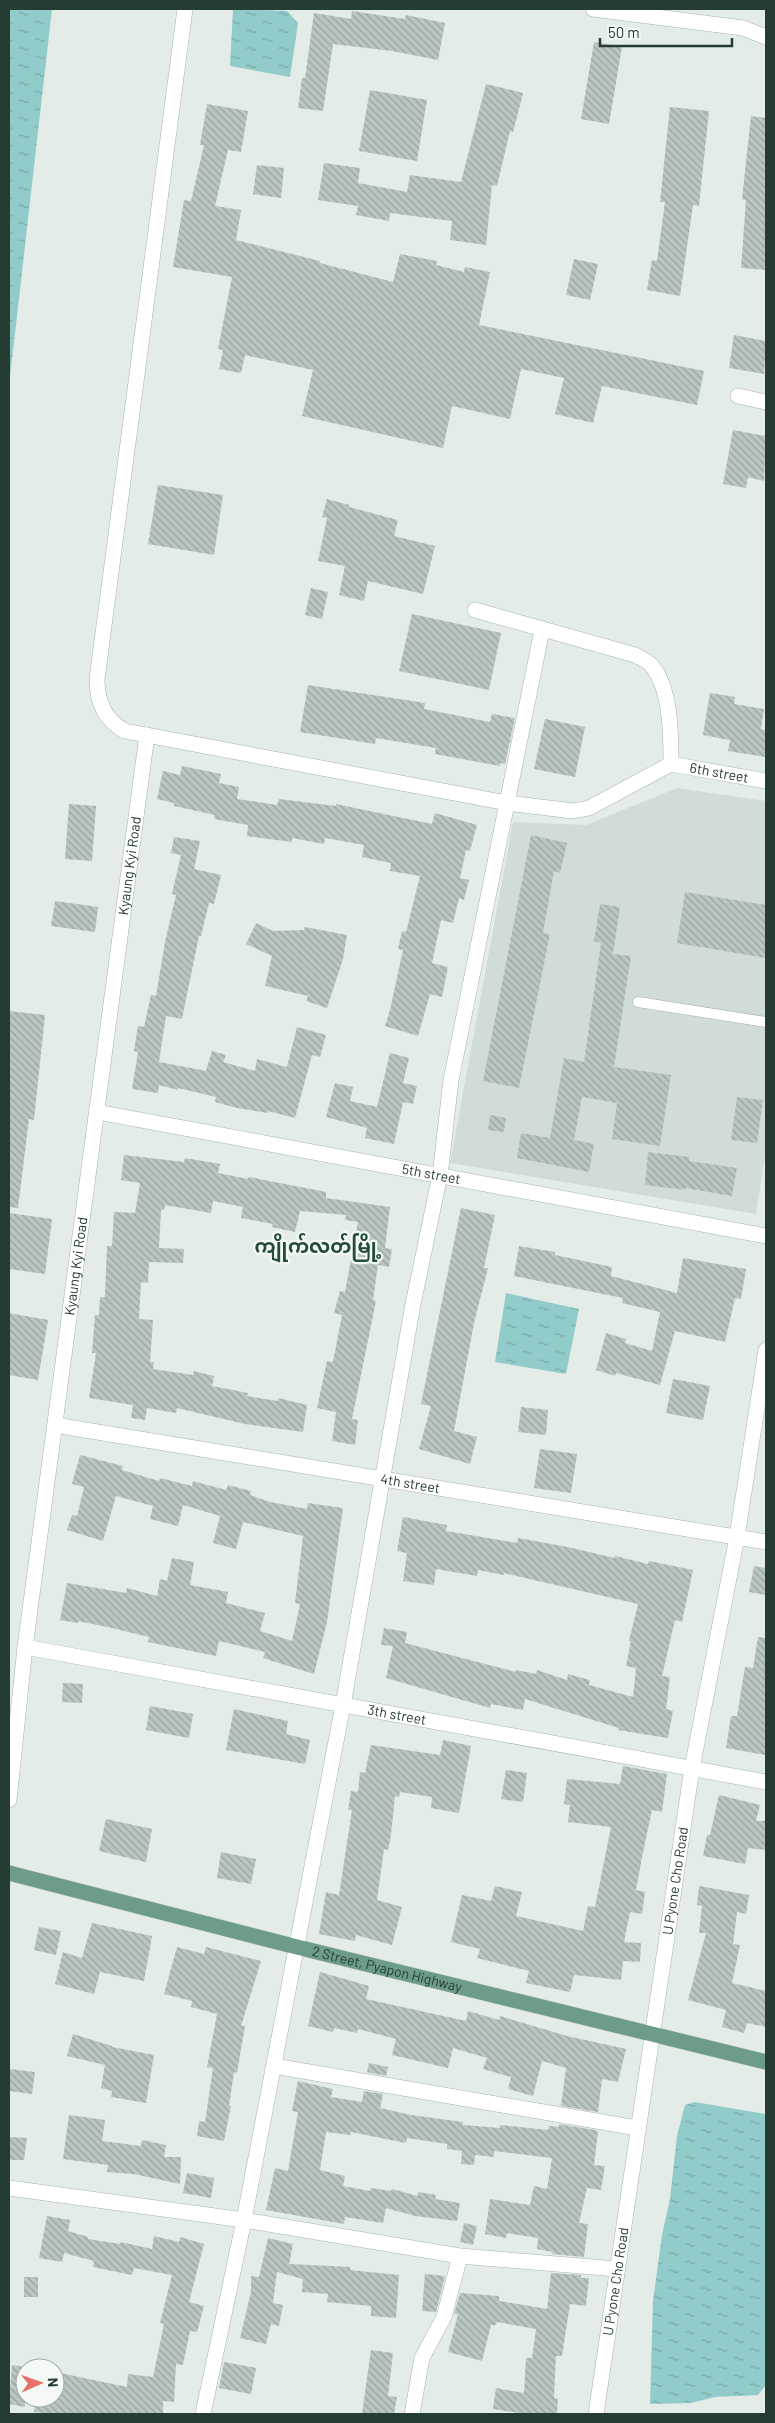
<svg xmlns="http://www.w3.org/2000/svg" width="775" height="2423" viewBox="0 0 775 2423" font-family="Barlow,'Noto Sans Myanmar',sans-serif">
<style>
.built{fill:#d2dcd6}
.water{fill:url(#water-ripples)}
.building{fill:url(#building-back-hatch)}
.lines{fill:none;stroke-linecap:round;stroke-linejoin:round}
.lane-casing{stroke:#a7b4ad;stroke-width:11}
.street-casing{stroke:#a7b4ad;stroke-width:16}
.primary-casing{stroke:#c2c8c6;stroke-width:16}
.lane{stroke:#fff;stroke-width:10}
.street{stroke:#fff;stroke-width:15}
.primary{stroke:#6d9d88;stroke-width:15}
.labels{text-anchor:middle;stroke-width:4.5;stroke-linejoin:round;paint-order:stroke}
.street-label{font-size:14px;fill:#253c32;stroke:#f4f9f6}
.district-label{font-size:19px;font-weight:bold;fill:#234c3b;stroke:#f4f9f6}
</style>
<defs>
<pattern id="water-ripples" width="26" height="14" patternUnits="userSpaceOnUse" patternTransform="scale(1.25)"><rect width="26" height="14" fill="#92ccca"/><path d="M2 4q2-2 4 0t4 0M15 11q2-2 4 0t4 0" fill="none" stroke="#77a7a5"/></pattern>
<pattern id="building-back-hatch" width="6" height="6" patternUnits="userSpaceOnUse" patternTransform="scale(1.25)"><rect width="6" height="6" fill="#bac7c0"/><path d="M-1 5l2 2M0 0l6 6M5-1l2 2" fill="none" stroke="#97a39d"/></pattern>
</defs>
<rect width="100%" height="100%" fill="#e4ece7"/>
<path class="built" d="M677,788L766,801V1149L756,1214L450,1163L513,822L586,825Z"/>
<path class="water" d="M9,9H52L9,386Z
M233,9L287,11L298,23L290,77L230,66Z
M506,1293L579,1309L566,1374L495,1362Z
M695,2102L766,2114V2385L758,2395L715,2397L691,2403L650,2404L653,2301L662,2235L670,2199L677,2136L685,2105Z"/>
<path class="building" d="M352,11L405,19L406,15L445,23L438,60L392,51L333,44L323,111L298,108L302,78H305L314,13L351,19Z
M594,42L622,47L609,124L581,119Z
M486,84L523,93L513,132L510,131L497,186L492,185L486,245L450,240L452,221L390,213L389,221L356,215L358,206L318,200L324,163L360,168L358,183L407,192L410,175L461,182Z
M370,90L427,100L417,161L359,151Z
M207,104L248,111L241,152L228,150L215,206L241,210L236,240L320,261V263L393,282L400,254L437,261L436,265L464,272L465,267L490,272L479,325L704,371L697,405L602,386L593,423L555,414L564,378L521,369L510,419L452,406L443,448L302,416L313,370L245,355L241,373L219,369L223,350L218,349L232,277L173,267L184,200L191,201L204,145H200Z
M670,107L709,111L699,206L693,205L680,296L647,290L652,260L657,261L665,202H660Z
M751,116L766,118V270L741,268L746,200L742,199Z
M257,165L284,168L281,198L253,194Z
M574,259L598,264L590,300L566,295Z
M734,335L766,341L764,374L729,368Z
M733,430L766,436L764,481L748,477L746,488L723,484Z
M158,485L223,495L214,555L148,544Z
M327,499L349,505V507L398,520L394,536L435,546L423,594L368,581L364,601L339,595L345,566L318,561L327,518L322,517Z
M311,588L328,592L322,619L305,615Z
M412,614L501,633L489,690L399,671Z
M308,685L425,703L424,709L490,722L492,714L515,718L505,764L500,763V766L435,754L436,748L376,738L375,744L300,732Z
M710,693L735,697L734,704L764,709L761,729L766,730V757L728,751L730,740L703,735Z
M545,719L585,727L575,777L534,769Z
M182,766L221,774L219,783L239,787L237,799L277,805L279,799L336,806V804L432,824L435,813L477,825L470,851L466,850L460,878L469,880L464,900L459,898L453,923L441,920L432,963L448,967L442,997L430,994L418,1036L385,1026L390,1010L403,950L398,949L402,931L406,932L420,876L390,871L391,863L362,857L364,845L325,838L324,844L292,838V842L247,836L248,825L214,819L215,815L174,806V803L157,799L163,771L180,775Z
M69,804L96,806L92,861L65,859Z
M531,835L567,843L560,873L554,871L543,933L550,934L519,1088L483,1081Z
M174,837L200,841L194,869L221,875L214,904L209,903L201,936H199L182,1019L166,1016L159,1062L206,1071L212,1051L226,1055L223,1062L255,1071L257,1059L287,1067L297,1027L326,1035L320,1057L312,1055L295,1118L268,1111V1113L237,1108L215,1102L216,1097L178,1088V1090L159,1085L158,1093L132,1089L138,1052L134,1051L138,1026L144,1027L151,995L156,996L165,942L176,895L172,894L181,855L171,853Z
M685,892L766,905V958L677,943Z
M55,901L98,907L95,932L51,926Z
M600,904L620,907L613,954L631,956L614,1067L671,1075L660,1146L612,1139L617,1103L582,1097L574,1140L594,1144L589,1172L517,1158L521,1133L550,1138L564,1058L584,1062L601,943L594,941Z
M256,923L273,931L304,930L305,927L347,935L343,959L327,1008L306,1001L308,996L265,986L272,956L246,944Z
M9,1011L45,1015L34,1120L29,1119L18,1208L9,1207Z
M390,1053L409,1058L403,1083L417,1086L413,1104L403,1102L394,1144L365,1138L367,1128L326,1117L335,1083L353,1087L350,1101L377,1107Z
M737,1097L763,1100L757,1143L731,1140Z
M490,1115L506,1118L504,1132L488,1130Z
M648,1152L689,1157V1161L737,1168L732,1196L685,1188V1190L645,1185Z
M124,1155L184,1162L185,1158L220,1164L218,1173L248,1179L249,1177L326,1192V1198L390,1207L385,1248L392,1249L389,1267L378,1265L373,1300L376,1301L352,1419L358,1420L355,1445L332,1441L336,1412L317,1408L327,1361L333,1362L342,1315L334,1313L340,1291L345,1292L358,1222L345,1220L346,1215L300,1211L295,1232L272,1227L273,1224L241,1218L243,1207L213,1201L211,1213L165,1205L164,1210H161L159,1248L184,1249L183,1263L149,1262L148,1283L141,1282L139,1319L153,1320L150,1362H154L153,1369L193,1375L194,1371L214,1376L212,1386L248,1393L247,1396L278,1401V1398L307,1405L303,1432L245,1424L177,1408L176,1413L147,1408L145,1420L131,1418L133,1405L89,1398L96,1353H92L95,1315H99L100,1297H105L107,1246H112L114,1212L135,1213L140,1183L121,1180Z
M461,1208L495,1215L484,1268H488L474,1323L454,1431L477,1437L470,1464L419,1449L431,1406L421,1404Z
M9,1213L52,1219L45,1274L9,1269Z
M519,1246L555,1252V1255L612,1267L611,1276L677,1293L683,1258L746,1269L741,1299L735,1298L725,1342L675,1331L660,1385L616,1373L615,1376L596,1370L606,1333L626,1339L625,1343L652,1351L660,1312L622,1303L623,1298L514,1276Z
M9,1313L48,1320L38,1380L9,1375Z
M673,1379L710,1386L703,1420L666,1413Z
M521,1407L548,1410L546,1435L518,1432Z
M540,1449L577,1454L571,1493L534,1488Z
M80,1455L123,1466L122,1470L159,1481L160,1478L192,1486L193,1481L226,1490L228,1485L251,1491L250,1495L270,1502L307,1509L308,1503L343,1508L327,1622L314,1674L263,1658L265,1652L219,1641L216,1656L148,1642L149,1637L112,1628L78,1621V1623L60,1620L67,1583L126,1593L127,1588L157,1596L160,1579L167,1581L172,1558L194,1562L190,1585L228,1592L226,1603L265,1613L260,1631L292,1641L300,1604L295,1603L303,1536L243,1522L236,1549L213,1543L220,1516L183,1505L178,1526L150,1519L153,1506L116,1496L103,1541L67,1530L72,1515L77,1516L84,1487L72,1484Z
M403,1517L447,1525L446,1531L517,1543L518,1538L568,1547L614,1558L615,1556L648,1564L649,1561L693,1570L682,1622L675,1620L662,1676L670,1677L666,1709L673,1711L668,1738L618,1730L619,1728L525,1699L523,1710L491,1704L490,1708L386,1678L393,1646L381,1645L384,1628L407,1632L405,1643L516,1672V1670L536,1674L537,1670L567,1680L568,1674L590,1680L589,1685L633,1697L636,1668L626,1666L631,1641H629L638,1604L504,1573V1575L478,1570L477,1576L436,1569L434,1585L403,1581L407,1553L397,1551Z
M754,1566L766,1568V1595L749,1592Z
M758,1637L766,1638V1755L726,1748L731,1716H737L745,1667L753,1668Z
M63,1683L83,1684L82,1703L62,1702Z
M150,1706L193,1714L189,1738L146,1730Z
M234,1709L288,1721L286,1734L310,1740L305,1764L226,1750Z
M443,1740L471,1746L459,1813L431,1808L432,1797L400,1792L399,1797L395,1796L391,1835L388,1850L384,1849L377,1900L402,1907L392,1945L356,1935L355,1941L319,1934L326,1892L339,1895L352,1810H348L351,1791L358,1792L360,1772L365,1773L371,1745L440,1755Z
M623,1766L667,1774L662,1812L652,1810L642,1857L636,1890L645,1892L642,1914L630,1912L624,1942L641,1943L640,1962L623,1961L621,1980L574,1975L570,1992L526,1983L529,1971L477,1958L480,1949L451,1942L462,1895L491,1901L495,1886L522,1892L516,1916L583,1931L588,1906L595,1907L611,1827L568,1822L570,1805L564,1804L567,1779L620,1784Z
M506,1770L527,1773L523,1802L501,1799Z
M719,1795L760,1805L756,1821H766V1850L748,1848L745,1864L703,1856L707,1835H710Z
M106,1819L152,1829L146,1862L99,1851Z
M221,1852L256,1859L251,1884L217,1878Z
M699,1886L749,1895L746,1914L737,1912L733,1944L740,1945L732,1983L766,1991V2027L747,2023L744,2033L722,2027L726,2010L688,2000L706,1933H699L702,1906L697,1905Z
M92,1923L152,1936L144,1981L100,1972L94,1994L55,1984L63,1952L82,1958Z
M39,1927L61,1931L56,1955L34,1950Z
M177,1947L204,1954L206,1947L261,1961L241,2026H245L237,2073L234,2072L229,2106H231L224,2141L197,2136L199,2121L205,2122L213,2068L207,2067L217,2014L191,2007L192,2001L164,1994Z
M320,1972L369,1986L366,1999L466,2021L468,2011L499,2020L500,2016L567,2036L626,2049L618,2082L602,2079L598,2112L561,2106L566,2068L542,2061L533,2096L508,2089L511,2077L483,2069L487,2058L453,2048L448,2068L392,2055L396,2039L358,2029L357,2033L334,2028L333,2032L308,2026Z
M73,2034L112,2046V2047L154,2055L146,2103L111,2097L112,2091L101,2088L105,2065L67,2056Z
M369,2063L388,2067L386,2076L367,2072Z
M9,2069L35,2072L32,2094L9,2091Z
M298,2081L333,2089L331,2097L362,2102L364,2091L383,2094L380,2108L411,2115L463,2122V2125L500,2128V2125L548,2130L549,2126L559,2127V2124L595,2130L598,2132L594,2165L605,2166L601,2190L587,2188L579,2223L588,2224L584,2257L552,2254L553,2252L537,2249L538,2238L507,2233L506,2238L485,2234L490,2199L530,2205L534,2186L547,2189L552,2158L494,2151V2157L475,2155L474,2165L461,2164L462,2151L447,2149V2144L407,2138L406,2143L351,2132L350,2135L326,2132L320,2170L345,2176L343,2186L370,2191L371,2188L391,2191L392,2189L418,2196V2192L436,2195L435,2199L460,2203L457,2221L415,2216L386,2208L383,2223L345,2217L344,2224L266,2210L275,2168L288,2171L298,2112L292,2111Z
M69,2115L105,2120L102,2141L141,2146L142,2140L166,2145L164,2157H181L180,2184L134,2174L107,2172L108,2165L63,2159Z
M9,2137L27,2138L24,2160H9Z
M187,2173L214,2178L211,2198L183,2193Z
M47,2216L70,2220L68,2231L88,2237V2239L120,2244L121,2242L152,2249L154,2236L179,2242L180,2237L204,2244L189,2302L204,2306L197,2332L190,2331L183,2365L176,2364L174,2402L163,2401V2414H58L34,2412L35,2398H58L60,2373L127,2387L128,2374L153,2377L164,2324L160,2323L172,2275L134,2268L132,2275L93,2267L94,2261L64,2253L62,2262L39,2258Z
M464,2223L477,2226L473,2245L460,2242Z
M268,2238L293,2244L289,2264L350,2267V2270L399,2275L396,2318L371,2316V2306L327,2302L328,2294L302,2292L303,2279L277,2272L273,2303L283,2305L279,2326L271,2324L266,2344L240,2338L251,2292V2276L259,2277Z
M551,2273L581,2275V2278H589L586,2306L570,2304L562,2356H556L554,2398L558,2399L557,2414H525L493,2409L496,2388L524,2393L526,2358H532L536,2329L497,2322L496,2325H491L482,2361L448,2352L458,2314H454L460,2293L499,2296V2301L547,2309Z
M425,2274L445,2276L436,2312L422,2311Z
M24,2277H38V2297H24Z
M371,2350L393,2353L388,2396L397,2397L394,2414H362Z
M224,2362L256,2368L251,2394L219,2388Z
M12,2365L25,2367V2407L9,2404Z"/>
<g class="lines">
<defs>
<path id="lane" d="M638,1002L766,1022"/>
<g id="street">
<path d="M185,9L97,679C97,701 104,720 125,731L507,803L573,811L589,808L671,764"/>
<path d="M593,9L743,28L766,37"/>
<path d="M738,396L766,402"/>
<path d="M475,610L635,655C641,658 648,661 652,666C671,689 671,735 671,764"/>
<path id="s1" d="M671,764L766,781"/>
<path id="s2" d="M97,1112L766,1236"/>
<path id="s3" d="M55,1425L766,1542"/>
<path id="s4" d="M25,1647L766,1782"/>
<path id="s5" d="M9,1800L25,1647L147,735"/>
<path d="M274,2066L637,2128"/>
<path d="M9,2188L244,2220L460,2256L617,2269"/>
<path d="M203,2414L244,2220L343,1705L413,1304L440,1175L451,1080L542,630"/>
<path d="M412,2414L422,2358L444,2317L460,2256"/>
<path id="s6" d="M596,2414L692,1768L737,1537L766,1350"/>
</g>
<g id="primary">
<path id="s7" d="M9,1873L297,1947L766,2062"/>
</g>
</defs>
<use href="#lane" class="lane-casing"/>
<use href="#street" class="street-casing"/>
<use href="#primary" class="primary-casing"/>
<use href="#lane" class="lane"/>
<use href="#street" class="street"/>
<use href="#primary" class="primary"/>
</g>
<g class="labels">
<g class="street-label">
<text dy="5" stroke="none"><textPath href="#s1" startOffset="49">6th street</textPath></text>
<text dy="5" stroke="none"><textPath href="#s5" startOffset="942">Kyaung Kyi Road</textPath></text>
<text dy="5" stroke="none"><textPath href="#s2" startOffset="340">5th street</textPath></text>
<text dy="5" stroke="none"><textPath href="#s5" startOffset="538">Kyaung Kyi Road</textPath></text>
<text dy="5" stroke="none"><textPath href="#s3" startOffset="360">4th street</textPath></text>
<text dy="5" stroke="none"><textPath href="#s4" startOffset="378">3th street</textPath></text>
<text dy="5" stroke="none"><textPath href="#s6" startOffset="539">U Pyone Cho Road</textPath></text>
<text dy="5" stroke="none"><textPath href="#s7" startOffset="390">2 Street, Pyapon Highway</textPath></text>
<text dy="5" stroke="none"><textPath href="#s6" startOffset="134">U Pyone Cho Road</textPath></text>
</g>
<g class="district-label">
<text x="318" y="1253">ကျိုက်လတ်မြို့</text>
</g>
</g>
<rect width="775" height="2423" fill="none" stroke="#253c32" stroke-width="20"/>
<g transform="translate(40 2383) rotate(88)"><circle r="24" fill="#f4f9f6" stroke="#a1ada8"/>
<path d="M0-4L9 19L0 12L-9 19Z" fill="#e5716a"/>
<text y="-8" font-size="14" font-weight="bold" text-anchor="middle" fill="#253c32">N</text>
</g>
<path d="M600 38v8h132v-8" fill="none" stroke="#253c32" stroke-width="2.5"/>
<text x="608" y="38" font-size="15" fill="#253c32" stroke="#f4f9f6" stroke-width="4" paint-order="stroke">50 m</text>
</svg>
